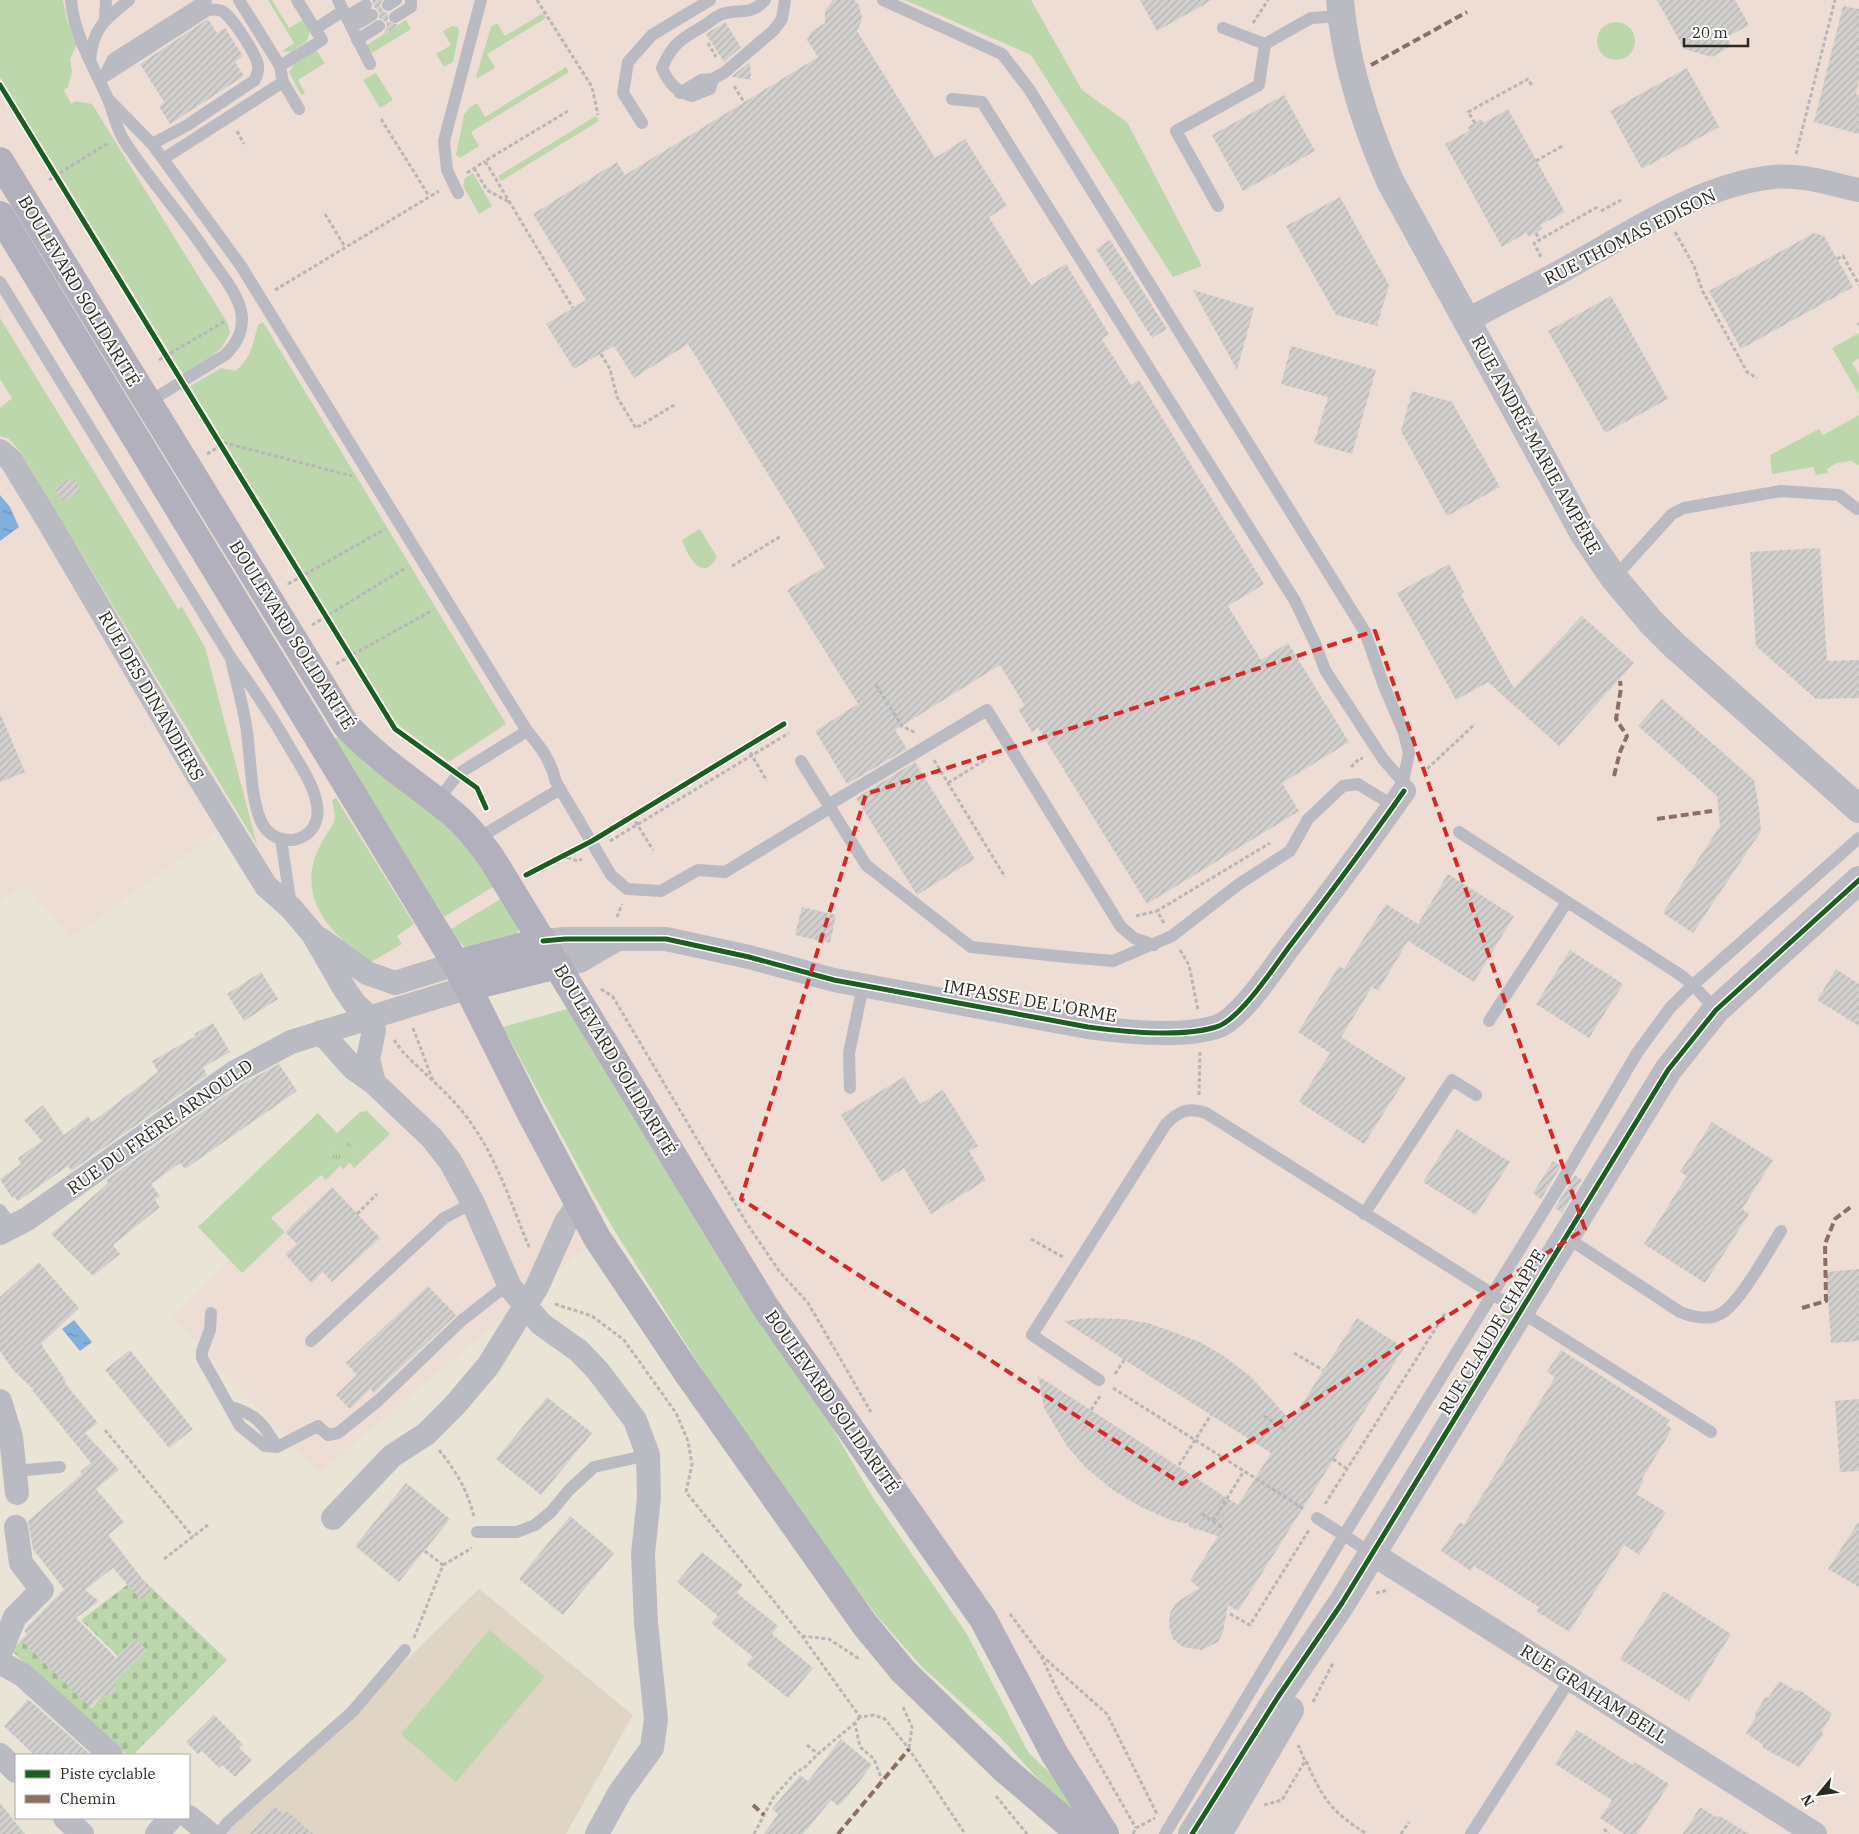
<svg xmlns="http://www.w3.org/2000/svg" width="1859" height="1834" viewBox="0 0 1859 1834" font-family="'IBM Plex Serif',serif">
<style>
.commercial{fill:#eeddd4}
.education{fill:#e0d4c5}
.grass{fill:#bdd7ac}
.cemetery{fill:url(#cemetery-stones)}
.park{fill:url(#park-tufts)}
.water{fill:url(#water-ripples)}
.building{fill:url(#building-hatch)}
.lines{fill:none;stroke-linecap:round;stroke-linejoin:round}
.path{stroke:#b8b6b8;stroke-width:3;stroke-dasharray:4 2.5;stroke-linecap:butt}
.service{stroke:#babac2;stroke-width:12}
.minor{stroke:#babac2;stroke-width:24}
.tertiary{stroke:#babac2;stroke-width:28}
.secondary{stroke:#b2b0bc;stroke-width:28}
.quiet{stroke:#8d6e63;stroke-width:4;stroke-dasharray:8 4;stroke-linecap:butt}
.cycleway-casing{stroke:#fff;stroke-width:8}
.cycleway{stroke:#1b5e20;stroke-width:5}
.marked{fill:none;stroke:#d62828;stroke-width:4;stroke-dasharray:10 6;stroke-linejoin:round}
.labels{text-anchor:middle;stroke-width:4;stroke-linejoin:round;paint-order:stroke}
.street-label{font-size:18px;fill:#2c291f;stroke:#fff}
</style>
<defs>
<pattern id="cemetery-stones" width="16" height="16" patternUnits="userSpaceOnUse" patternTransform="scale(1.25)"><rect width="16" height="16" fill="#bdd7ac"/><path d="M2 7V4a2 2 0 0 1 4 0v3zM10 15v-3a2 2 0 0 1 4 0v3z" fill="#a3b994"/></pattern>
<pattern id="park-tufts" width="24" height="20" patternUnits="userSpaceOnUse" patternTransform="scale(1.25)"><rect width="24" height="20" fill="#bdd7ac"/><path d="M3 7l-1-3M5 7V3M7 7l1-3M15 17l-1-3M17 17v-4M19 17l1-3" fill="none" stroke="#a3b994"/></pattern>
<pattern id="water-ripples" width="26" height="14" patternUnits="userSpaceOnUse" patternTransform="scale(1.25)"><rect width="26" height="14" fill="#82afdb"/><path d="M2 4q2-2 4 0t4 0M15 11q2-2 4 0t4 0" fill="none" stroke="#6b8eb1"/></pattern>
<pattern id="building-hatch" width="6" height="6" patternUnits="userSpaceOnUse" patternTransform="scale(1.25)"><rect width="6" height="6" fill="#d2d0ce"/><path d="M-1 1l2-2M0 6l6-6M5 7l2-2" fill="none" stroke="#b4b3b0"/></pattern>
</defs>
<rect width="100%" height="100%" fill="#eae4d6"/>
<path class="commercial" d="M0,0H1859V1834H1111L539,935L462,974L597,1238L319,1473L172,1316L392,1101L372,1039L227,824L71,938L24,884L0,903Z"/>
<path class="education" d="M479,1589L633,1715L566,1834H216L286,1777Z"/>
<path class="grass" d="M0,0H63L67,20L77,44L70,59L72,71L68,87L64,90L71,104L76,101L92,104L228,324L230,333L221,348L210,358L183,374L0,77Z
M268,0H272L289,28L303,20L310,32L306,42L291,52L282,51L294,43Z
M905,0H1031L1082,90L1127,122L1202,266L1173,277L1031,55Z
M543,13L546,18L487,54L495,68L478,78L476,77L491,27L497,23L505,36Z
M406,20L411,29L372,53L367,45Z
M1597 41a19 19 0 1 1 38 0a19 19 0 1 1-38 0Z
M452,26L458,27L459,33L453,62L444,67L436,54L451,45L443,31Z
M316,50L325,63L298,80L305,93L303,95L300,93L289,72L294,64Z
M566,67L569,72L471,132L479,146L460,158L456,155L464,115L469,108L477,103L485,117Z
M376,73L393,100L380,108L363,80Z
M596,116L599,121L501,181L498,176Z
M473,173L492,206L479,214L463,186L465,178Z
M0,318L178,609L182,607L205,647L257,845L20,451L9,439L0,436V408L12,398L0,379Z
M263,322L506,724L449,762L397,724L190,386L221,368L235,371C251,360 253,343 258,325Z
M1859,333V358L1852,363L1859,375V395L1832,348Z
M1859,415V466L1852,461L1837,463L1827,469L1828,473L1816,475L1813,467L1772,474L1770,455L1819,429L1823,435Z
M700,529L717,557C702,584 688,556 682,540Z
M339,736L368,766L456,832L496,885L444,917L334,739Z
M336,798L414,924L397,936L402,944L371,962C328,934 293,894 322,842C334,821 338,825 332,800Z
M504,897L519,925L517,937L467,949L458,941L451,929Z
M571,1008L815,1398L872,1496L967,1634L1028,1752L1054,1777L1083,1821L1078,1823L1000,1737L922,1667L877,1616L832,1556L715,1390L616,1233L592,1192L503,1027Z
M367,1111L390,1134L354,1168L350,1162L359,1154L344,1138L328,1153L340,1166L326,1180L321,1175L271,1218L285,1232L242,1273L198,1227L318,1113L337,1133L360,1112Z
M489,1630L545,1677L456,1782L401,1734Z"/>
<path class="cemetery" d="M139,1576L227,1660L133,1755H128L88,1723L12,1651L21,1640L92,1708L104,1693L115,1690L114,1682L147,1650L135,1639L118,1656L81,1620Z"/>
<path class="park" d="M344,1137L359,1154L343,1169L328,1153Z"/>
<path class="water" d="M0,495L10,507L19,527L0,541Z
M74,1320L92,1342L80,1351L62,1329Z"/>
<path class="building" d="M372,0H382L380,6L384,12L388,13V22L400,25L383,34L387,26L386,22L379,18V11L374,7Z
M833,0H854L859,5L862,20L857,31L935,158L965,139L1007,206L989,217L1031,285L1066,264L1109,334L1102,339L1131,385L1139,380L1264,584L1228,606L1261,660L1288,643L1349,742L1282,783L1299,811L1147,904L1038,728L1032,732L1018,709L1025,706L1000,665L895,730L907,749L847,784L815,731L858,704L787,590L825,567L688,344L634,378L614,346L574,369L546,324L586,300L533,214L617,162L625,175L818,57L807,40L811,32L825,23V11Z
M1140,0H1212L1157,31Z
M1657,0H1735L1749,25L1727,37L1731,46L1712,57L1684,49Z
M1843,6L1859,9V79L1856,94L1859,95V134L1814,122Z
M208,19L217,33L225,28L243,56L235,62L244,76L170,124L159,106L164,102L140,64Z
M725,22L741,47L724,62L706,34Z
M750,62L751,80L733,77L732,76Z
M1687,68L1719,127L1642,169L1610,111Z
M1284,95L1315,151L1243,191L1212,135Z
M1508,109L1565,212L1540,225L1542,229L1529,237L1526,233L1502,247L1445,144L1469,131L1468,127L1481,119L1484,123Z
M1340,197L1389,285L1377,326L1336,315L1286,226Z
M1814,233L1824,236L1853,287L1741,349L1709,291Z
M1110,240L1167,329L1152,338L1096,249Z
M1193,290L1254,308L1237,370Z
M1611,296L1668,399L1605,433L1548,331Z
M1291,346L1376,370L1352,454L1314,443L1328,397L1281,384Z
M1412,391L1452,402L1500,487L1447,516L1401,431Z
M73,477L81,491L63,502L55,488Z
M1820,548L1827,661L1859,660V698L1816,699L1756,646L1750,552Z
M1449,564L1464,592L1461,594L1514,688L1582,616L1634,663L1559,746L1488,682L1456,700L1397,593Z
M1662,699L1754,780L1759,808L1761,831L1693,933L1663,913L1720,826L1717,796L1638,726Z
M0,713L25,772L0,782Z
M915,762L975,859L917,895L856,798Z
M1448,874L1514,916L1474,982L1408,941L1378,991L1372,987L1341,1037L1406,1078L1364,1144L1299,1102L1330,1053L1298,1032L1339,966L1344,969L1386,904L1418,924Z
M802,907L836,915L830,943L795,935Z
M1570,950L1623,984L1589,1038L1536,1004Z
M1836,969L1859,984V1026L1817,1000Z
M261,972L278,999L244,1021L227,994Z
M213,1023L230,1052L203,1067L207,1075L71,1171L68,1166L18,1201L14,1197L12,1198L0,1179L21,1164L18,1158L42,1141L24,1120L43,1105L64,1135L88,1116L92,1122L158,1072L152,1061L196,1036L194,1034Z
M279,1064L297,1091L185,1169L180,1163L151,1184L160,1196L155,1200L160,1207L113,1245L120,1254L93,1276L51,1234L108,1183L106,1180L242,1084Z
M904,1077L920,1104L943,1090L978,1146L969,1151L986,1180L931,1214L904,1168L882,1182L841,1115Z
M1712,1122L1773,1160L1742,1209L1749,1214L1705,1283L1644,1244L1687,1176L1680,1172Z
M1457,1129L1510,1162L1476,1215L1423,1182Z
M1553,1161L1561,1166L1541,1199L1533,1193Z
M1575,1175L1582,1180L1562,1213L1555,1208Z
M332,1187L380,1238L332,1282L323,1272L311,1283L285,1254L297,1244L285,1232Z
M39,1262L79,1308L41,1344L66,1381L64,1382L98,1423L85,1433L119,1470L96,1489L124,1522L108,1535L152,1591L141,1600L113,1568L85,1590L99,1601L76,1618L116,1658L135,1639L147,1650L116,1681L115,1694L102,1695L90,1707L21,1640L27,1634L24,1631L25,1629L64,1589L33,1549L28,1521L82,1474L80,1472L91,1463L32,1390H34L13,1370L0,1351V1297Z
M1859,1269V1341L1831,1343L1826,1272Z
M428,1286L456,1315L374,1393L370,1389L350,1409L336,1395L357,1375L346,1363Z
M1090,1318L1123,1319L1148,1323L1200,1342L1224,1356L1251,1377L1291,1421L1357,1318L1404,1348L1238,1611L1228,1605L1223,1632L1218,1642L1202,1650L1183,1647L1173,1639L1169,1626L1170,1613L1176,1603L1199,1588L1190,1580L1218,1536L1189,1527V1524L1173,1521L1141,1507L1113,1490L1086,1468L1067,1446L1044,1408L1038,1376L1238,1505L1271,1453L1063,1321Z
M130,1350L193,1429L169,1448L105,1370Z
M1561,1350L1670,1420L1666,1425L1672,1429L1642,1479L1644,1480L1636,1494L1666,1512L1639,1555L1624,1545L1569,1632L1536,1611L1539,1607L1474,1566L1471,1571L1441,1551L1460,1522L1464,1525L1555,1377L1547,1372Z
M547,1397L592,1433L541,1495L496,1459Z
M1859,1399V1471L1840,1472L1835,1401Z
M406,1483L450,1519L399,1582L355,1546Z
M570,1516L614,1553L563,1615L519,1579Z
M1859,1521V1587L1828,1569Z
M702,1552L743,1585L737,1593L778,1626L772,1634L813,1668L788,1698L746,1664L753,1657L711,1623L718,1616L677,1582Z
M1664,1591L1731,1634L1689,1701L1620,1659Z
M1779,1681L1796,1691L1800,1690L1832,1714L1822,1731L1823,1735L1799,1767L1763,1748L1762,1744L1746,1733L1756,1717L1755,1713L1760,1706L1765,1698L1769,1697Z
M28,1699L91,1755H34L4,1726Z
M214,1715L243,1744L239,1748L252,1760L235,1777L222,1765L219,1768L202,1751L198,1754L186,1742Z
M1577,1730L1633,1765L1635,1762L1669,1784L1637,1834H1624L1600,1818L1612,1800L1555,1764Z
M841,1739L872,1765L847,1797L838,1806L831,1800L803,1834H764L778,1814L772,1809L800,1775L808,1781Z
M0,1803L25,1834H0Z
M274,1806L284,1814L287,1811L313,1834H250Z
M1700,1807L1716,1817L1720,1816L1749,1834H1683Z"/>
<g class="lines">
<path class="path" d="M537,0L592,87L598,115
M1253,23L1268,0
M708,43L716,57
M734,86L744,102
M568,111L485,161L573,308
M381,119L429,196
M1475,123L1468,112L1528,79L1533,87
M237,131L244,144
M1796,154L1835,0
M1536,161L1564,145
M474,168L487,190L509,202
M467,173L485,161
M49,180L108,143
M1601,211L1621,200
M325,214L345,247
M1675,232L1694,266L1702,290L1747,372L1757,378
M1536,233L1539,240
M1541,257L1534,243L1599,206
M1837,259L1843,256L1859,285
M275,290L439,191
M1858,323L1859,325
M601,354L610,369L617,397L636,428L676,404
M159,360L225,321
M207,454L225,443L352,476
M732,566L781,536
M288,584L385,529
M312,625L407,567
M336,664L433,610
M876,685L902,726L916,733
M747,747L767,781
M934,760L1005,877
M1351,767L1360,758L1363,759
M1421,768L1427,769L1475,724
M948,783L985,760
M632,816L653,850
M610,841L789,733
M561,855L578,861L582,859
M1136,916L1157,911
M617,917L622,904
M1164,923L1157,911L1270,843
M1180,950L1189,965L1198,1010
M601,989L613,997L746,1222L779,1271L808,1303L871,1412
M413,1028L433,1081
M394,1040L402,1051C421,1071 444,1089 461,1110C494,1149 510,1201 529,1247
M1199,1095L1200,1051
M357,1214L377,1194
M1031,1239L1063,1257
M555,1304L592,1316L624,1340L676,1413L688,1441L692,1464L686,1492L802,1636L860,1717L874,1715L885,1719L909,1749L965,1834
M1294,1353L1323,1370
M1115,1374L1124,1360
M1113,1388L1304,1509
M1091,1410L1100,1396
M1264,1416L1286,1430
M105,1430L193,1537
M439,1450C456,1471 468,1491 474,1517
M1333,1459L1347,1469
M1179,1465L1211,1415
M1325,1504L1446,1312
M1202,1514L1223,1528
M1213,1521L1244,1471
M164,1559L208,1525
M443,1565L472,1548
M1376,1593L1389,1590
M1010,1614L1040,1654L1107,1714L1157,1814
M1230,1614L1250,1625L1309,1530
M802,1636L829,1639L861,1660
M414,1638L443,1565L425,1551
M1041,1656L1059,1694L1136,1828
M1313,1702L1333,1663
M903,1707L912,1727L909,1748
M860,1717L855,1723L860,1747L874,1759L882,1780
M807,1745L818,1754
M1306,1761C1323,1799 1331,1812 1367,1834
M996,1796L1027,1834
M1264,1805L1282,1800L1305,1761L1298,1745
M1604,1829L1609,1834
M754,1834L773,1798L797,1771L803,1769L818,1754L855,1723
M1133,1834L1136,1828L1155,1818
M1401,1834L1409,1822"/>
<path class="service" d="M71,0C74,36 94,67 108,99C114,113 116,129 125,142C149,179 179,212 204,249C216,268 236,289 241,311C245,328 237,344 225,355L147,403
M239,0L280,66L283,82L299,109
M338,0L370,64
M883,0L1002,54L1029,89L1365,632L1384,686L1404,733L1409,753L1403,782L1404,791
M388,5L396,0
M346,17L366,5
M395,17L411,7V0
M105,19L106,0
M351,27L372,15
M1223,28L1265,44
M315,29L343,11
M357,40L379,26
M90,60C93,28 105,19 129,0
M280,66L322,40L297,0
M105,75L113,59L206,0
M104,77L208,10C215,9 221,9 226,14C235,22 256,54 258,65C259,71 257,75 255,80L186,126L152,144
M713,79L710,89L692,96C675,91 669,83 662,68C672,44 681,39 702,27C708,23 715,17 722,14C739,8 750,17 765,0
M680,93L701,80L713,79L725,72L774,30L782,19L785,0
M108,99L152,144L241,266L527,731C541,747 551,761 556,782L611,875L627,889L661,891L698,870L725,872L830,808
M952,99L982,102L1295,601L1315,643L1325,670L1383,759L1403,782
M642,123L623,93L628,62L652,35L710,0
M163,159L283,82
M458,193L447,170L444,141L481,0
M1218,206L1176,131L1259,85L1265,44L1311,18L1341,16
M0,282L231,658C254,689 274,720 293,753C303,770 314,786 317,805C323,844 273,853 260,819C250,792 251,760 247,732C244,707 236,683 231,658
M1614,578L1672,514L1684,508L1781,491L1839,495L1857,509
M801,761L866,865L971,947L1067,957L1113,961L1172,936L1239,884L1290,851L1308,819L1343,786L1358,784L1394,806
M437,802L458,774L527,731
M828,805L987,710L1121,927L1134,938L1154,945
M1459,832L1679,974L1693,985L1716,1010
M281,839L291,906
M477,839L560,789
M1489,1021L1567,902
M850,1088L849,1053L863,986
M0,1210L13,1227
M1364,1214L1452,1080L1476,1095
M1566,1237L1680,1312C1692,1317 1710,1321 1722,1313C1741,1301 1768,1251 1781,1231
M211,1313L210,1330L202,1351V1358L240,1426L265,1446L277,1447L318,1426L328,1435L338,1433L379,1400L461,1321L498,1292L510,1287
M311,1341L444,1218L473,1203
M1099,1380L1032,1335L1166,1124C1179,1111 1188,1107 1206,1113L1711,1432
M231,1407C257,1414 264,1425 277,1447
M15,1471L60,1467
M1317,1518L1373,1554
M477,1532H517L535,1525L551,1512L569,1490L594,1467L648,1455
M219,1834L227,1823L352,1712L405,1650
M1165,1834L1344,1535L1559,1186L1637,1053L1670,1008L1693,985L1859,838
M1471,1834L1571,1678"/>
<path class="minor" d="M1467,321C1499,302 1534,287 1567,268C1631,233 1699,185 1773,177C1802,174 1831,184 1859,190
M0,451L11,460L50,524L192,766L266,886L291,908L313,934L344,988L355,1004L369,1017L374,1030L368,1059L374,1083
M320,939L367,973L395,983L456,964
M543,941L565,939H666L749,957L834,980L1088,1027C1125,1032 1181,1038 1216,1027C1240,1020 1274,967 1289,947C1329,895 1367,844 1404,791
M558,965L580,961L616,940
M321,1032L353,1068L374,1083L432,1138L450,1161L473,1203L510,1287L541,1324L579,1351L598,1371L635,1420L648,1455L649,1497L643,1554L646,1623L656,1719L652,1748L620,1792L597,1834
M0,1233L27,1219L235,1072L291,1042L469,987
M0,1401L11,1437L17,1493
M333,1518L392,1456L426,1434L455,1405L488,1366L537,1287L566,1222L579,1204
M1373,1554L1815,1834
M0,1653L15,1617L42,1590L21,1563L16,1527
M0,1662L24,1676L111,1755
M0,1755L16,1771
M189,1817L210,1834
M65,1818L82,1834
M157,1834L171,1818"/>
<path class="tertiary" d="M1340,0C1345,63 1365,124 1390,181L1584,534L1614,578L1651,622L1674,645L1859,809
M1192,1834L1278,1697L1342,1603L1668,1070L1716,1010L1859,880
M1218,1834L1290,1710"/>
<path class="secondary" d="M0,161L346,725C378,760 416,783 452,813C468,826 480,842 492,859L764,1305L983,1619L1054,1753L1105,1834
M0,215L456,964L531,1114L597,1238L688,1374L865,1625L903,1671L1003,1768L1080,1834
M456,964L543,941
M469,987L558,965"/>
<path class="quiet" d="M1371,65L1467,12
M1614,776L1620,752L1627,736L1616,719L1621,688L1620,681
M1657,819L1712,811
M1802,1308L1826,1301L1825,1244L1835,1219L1852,1206
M753,1805L764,1815
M838,1834L909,1749"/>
<defs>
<path id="cycleway" d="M0,85L395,729L477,788L486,808
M526,875L592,841L784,724
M543,941L565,939H666L749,957L834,980L1088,1027C1125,1032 1181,1038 1216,1027C1240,1020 1274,967 1289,947C1329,895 1367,844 1404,791
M1192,1834L1278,1697L1342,1603L1668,1070L1716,1010L1859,880"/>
</defs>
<use href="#cycleway" class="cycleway-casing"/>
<use href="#cycleway" class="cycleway"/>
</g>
<path class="marked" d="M1375,631L1585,1229L1182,1484L741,1199L866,794Z"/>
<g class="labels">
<g class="street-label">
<text transform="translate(1630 237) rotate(-27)" y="6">RUE THOMAS EDISON</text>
<text transform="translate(79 291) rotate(59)" y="6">BOULEVARD SOLIDARITÉ</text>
<text transform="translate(1536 445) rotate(61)" y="6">RUE ANDRÉ-MARIE AMPÈRE</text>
<text transform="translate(292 635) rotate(58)" y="6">BOULEVARD SOLIDARITÉ</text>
<text transform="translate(151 696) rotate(60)" y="6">RUE DES DINANDIERS</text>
<text transform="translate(1030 1001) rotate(10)" y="6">IMPASSE DE L'ORME</text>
<text transform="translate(615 1060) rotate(59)" y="6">BOULEVARD SOLIDARITÉ</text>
<text transform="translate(160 1127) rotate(-35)" y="6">RUE DU FRÈRE ARNOULD</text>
<text transform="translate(1492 1332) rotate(-59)" y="6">RUE CLAUDE CHAPPE</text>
<text transform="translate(832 1402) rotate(55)" y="6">BOULEVARD SOLIDARITÉ</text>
<text transform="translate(1594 1694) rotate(32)" y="6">RUE GRAHAM BELL</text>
</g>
</g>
<rect x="15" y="1754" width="175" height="65" fill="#ffffff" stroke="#aba9a5"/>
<rect x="25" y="1770" width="25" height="8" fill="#1b5e20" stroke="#aba9a5"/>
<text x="60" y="1779" font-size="15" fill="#2c291f">Piste cyclable</text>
<rect x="25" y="1795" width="25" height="8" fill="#8d6e63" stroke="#aba9a5"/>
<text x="60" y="1804" font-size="15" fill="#2c291f">Chemin</text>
<g transform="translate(1819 1794) rotate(241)" stroke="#ffffff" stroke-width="4" paint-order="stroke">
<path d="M0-4L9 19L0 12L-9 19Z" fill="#2c291f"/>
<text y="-8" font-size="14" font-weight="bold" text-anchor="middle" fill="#2c291f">N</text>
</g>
<path d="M1684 38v8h64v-8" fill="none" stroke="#2c291f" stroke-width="2.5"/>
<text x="1692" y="38" font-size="15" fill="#2c291f" stroke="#ffffff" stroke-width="4" paint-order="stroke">20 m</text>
</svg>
